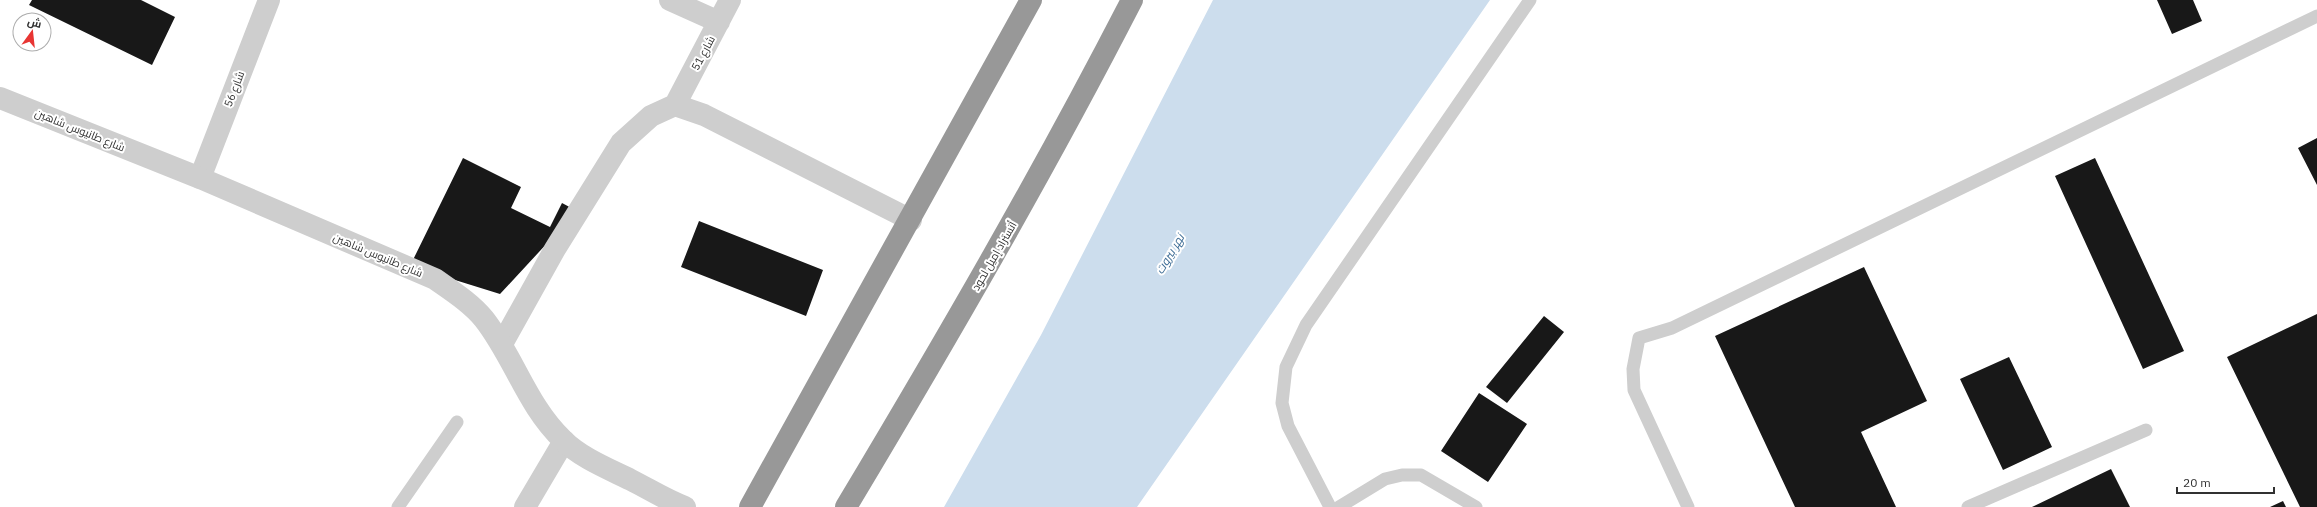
<svg xmlns="http://www.w3.org/2000/svg" width="2317" height="507" viewBox="0 0 2317 507" font-family="'IBM Plex Sans',Cairo,sans-serif">
<style>
.water{fill:#ccdded}
.building{fill:#181818}
.lines{fill:none;stroke-linecap:round;stroke-linejoin:round}
.service{stroke:#cecece;stroke-width:13}
.minor{stroke:#cecece;stroke-width:22}
.tertiary{stroke:#cecece;stroke-width:22}
.motorway{stroke:#989898;stroke-width:22}
.labels{text-anchor:middle;stroke-width:4;stroke-linejoin:round;paint-order:stroke}
.street-label{font-size:11px;fill:#313131;stroke:#fff}
.water-label{font-size:12px;font-style:italic;fill:#3d6c95;stroke:#fff}
</style>
<rect width="100%" height="100%" fill="#fff"/>
<path class="water" d="M1213,0H1490L1137,507H944L1041,335Z"/>
<path class="building" d="M32,0H141L175,17L152,65L29,5Z
M2157,0H2193L2202,21L2172,34Z
M2317,138V185L2298,148Z
M463,158L521,187L511,208L550,227L562,203L577,211L500,294L410,266Z
M2095,158L2184,351L2143,369L2055,176Z
M699,221L823,270L806,316L681,267Z
M1864,267L1927,401L1861,432L1896,507H1795L1715,336Z
M2317,314V507H2300L2227,357Z
M1544,316L1564,332L1507,403L1486,387Z
M2009,357L2052,447L2003,470L1960,379Z
M1479,393L1527,424L1488,482L1441,451Z
M2111,469L2130,507H2032Z
M2283,501L2286,507H2270Z"/>
<g class="lines">
<path class="service" d="M398,507L457,422
M1330,507L1288,426L1282,403L1286,367L1306,325L1530,0
M1339,507L1385,479L1402,475H1421L1476,507
M1688,507L1634,390L1633,369L1639,338L1672,328L2317,16
M1968,507L2146,430"/>
<path class="minor" d="M670,0L719,22
M675,105L730,0
M200,178L269,0
M502,344L555,249L621,143L651,116L675,105L704,115L911,220
M525,507L564,441"/>
<path class="tertiary" d="M0,98L200,178L435,279C452,291 471,303 484,319C514,357 527,406 563,440C581,458 609,469 631,480C649,489 666,500 685,507"/>
<path class="motorway" d="M750,507L1031,0
M846,507C946,340 1043,173 1132,0"/>
</g>
<g class="labels">
<g class="street-label">
<text transform="translate(703 53) rotate(-62)" y="4">شارع 51</text>
<text transform="translate(234 89) rotate(-69)" y="4">شارع 56</text>
<text transform="translate(80 130) rotate(22)" y="4">شارع طانيوس شاهين</text>
<text transform="translate(378 255) rotate(23)" y="4">شارع طانيوس شاهين</text>
<text transform="translate(994 256) rotate(-60)" y="4">أتستراد إميل لحود</text>
</g>
<g class="water-label">
<text transform="translate(1170 254) rotate(-59)" y="4">نهر بيروت</text>
</g>
</g>
<g transform="translate(32 32) rotate(15)"><circle r="19" fill="#ffffff" stroke="#adadad"/>
<path d="M0-3L7 15L0 10L-7 15Z" fill="#e83533"/>
<text y="-6" font-size="11" font-weight="bold" text-anchor="middle" fill="#313131">ش</text>
</g>
<path d="M2177 487v6h97v-6" fill="none" stroke="#313131" stroke-width="2"/>
<text x="2183" y="487" font-size="12" fill="#313131" stroke="#ffffff" stroke-width="3" paint-order="stroke">20 m</text>
</svg>
